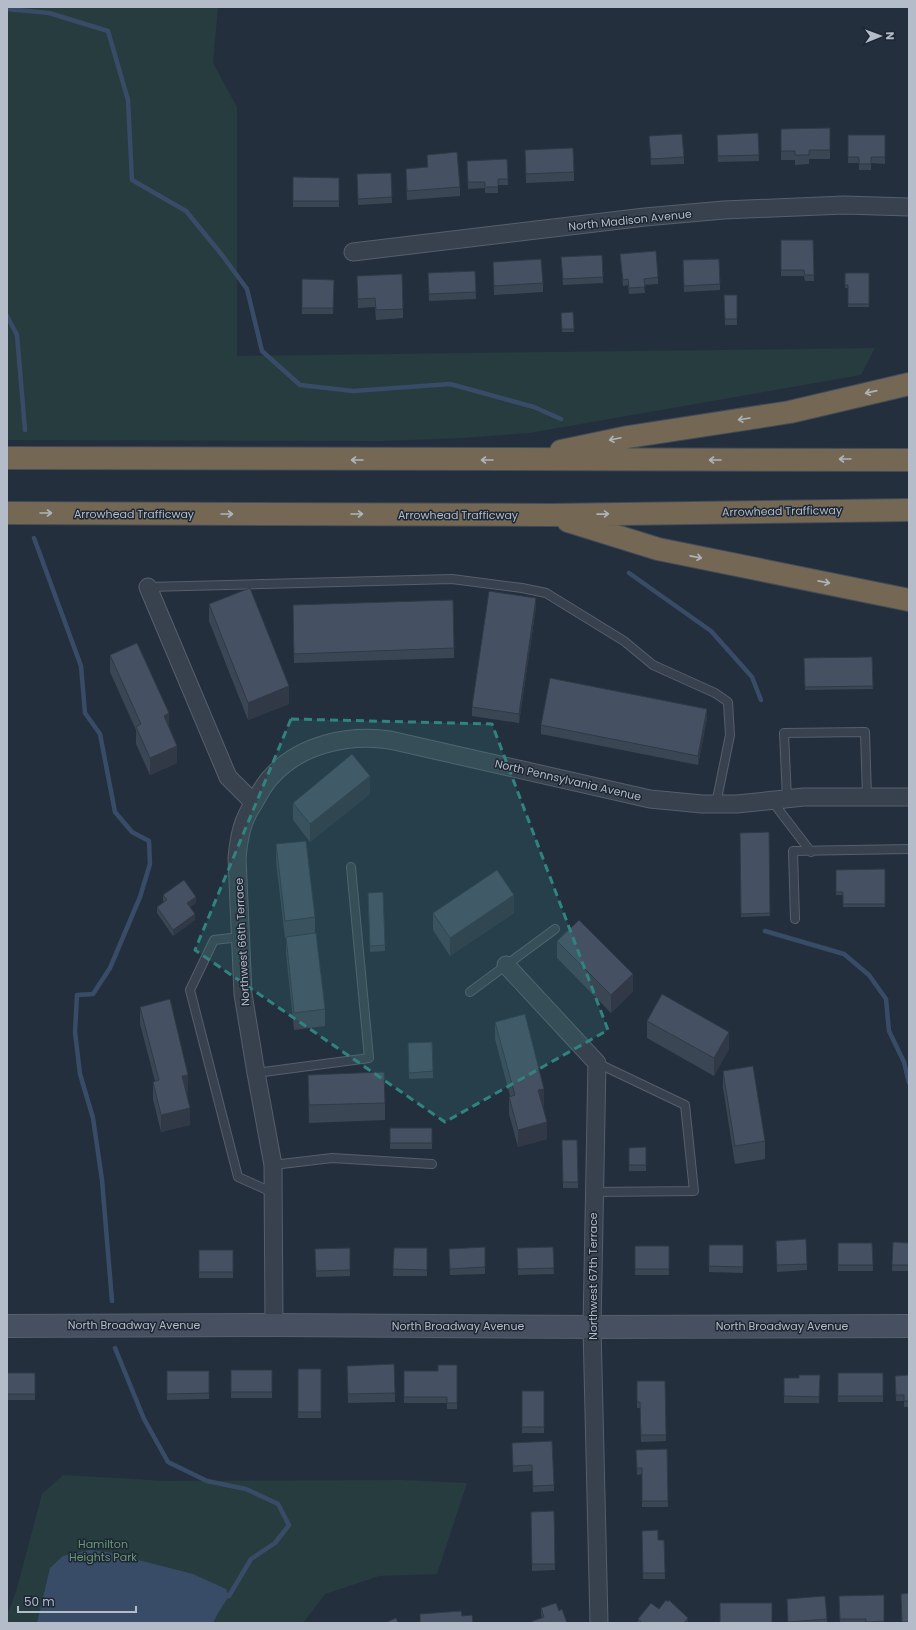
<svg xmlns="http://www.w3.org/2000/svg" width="916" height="1630" viewBox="0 0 916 1630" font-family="Poppins,sans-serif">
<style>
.green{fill:#263c3f}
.water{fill:#394c67}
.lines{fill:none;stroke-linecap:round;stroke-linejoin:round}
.stream{stroke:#394c67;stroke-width:4.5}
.lane-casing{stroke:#565f6c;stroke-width:10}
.street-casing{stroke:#565f6c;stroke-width:19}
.secondary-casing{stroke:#565f6c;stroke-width:24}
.highway-casing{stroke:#434c59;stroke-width:24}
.lane{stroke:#38414e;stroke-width:8}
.street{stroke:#38414e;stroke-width:17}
.secondary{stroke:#465061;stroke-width:22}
.highway{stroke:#746855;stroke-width:22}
.wall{fill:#3b4654}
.shaded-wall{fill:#303945}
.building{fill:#455162;stroke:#303945}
.oneway{stroke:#aeb4bd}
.marked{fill:#308480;fill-opacity:0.2;stroke:#308480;stroke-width:3;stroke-dasharray:8 5;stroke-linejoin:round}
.labels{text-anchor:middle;stroke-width:3;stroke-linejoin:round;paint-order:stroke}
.street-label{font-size:11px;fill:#b4bcc9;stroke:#1d2633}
.park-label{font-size:11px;fill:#6b9a76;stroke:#1d2633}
</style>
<rect width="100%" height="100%" fill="#242f3e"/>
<path class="green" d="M7,7H218L213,63L237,107V356L875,348L861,375L529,433L463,438L382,441L7,440Z
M63,1475L166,1481L401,1480L467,1483L437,1574L379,1576L325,1594L303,1623H7V1615L16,1592L42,1494Z"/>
<path class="water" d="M90,1550L107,1552L193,1574L226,1589L229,1596L218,1613L213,1623H37L50,1568L63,1556Z"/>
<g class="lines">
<path class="stream" d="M7,9L49,13L108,31L128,100L132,180L186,211L222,255L247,289L262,351L300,385L353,391L450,384L534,407L561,419
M7,316L17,335L25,430
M34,538L81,666L85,713L100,734L115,812L132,832L149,841L150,864L140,897L110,968L93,994L77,995L75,1032L80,1074L93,1118L102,1180L112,1301
M629,573L711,631L752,677L761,700
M765,931L844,954L869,975L886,999L889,1031L904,1062L909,1083
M115,1348L144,1419L168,1462L207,1481L246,1489L278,1504L289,1525L275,1543L251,1559L229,1596"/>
<defs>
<path id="lane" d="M148,587L452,579L522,588L546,593L624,641L653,665L715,693L728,702L730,735L716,804
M787,799L784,733L865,732L867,797
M772,801L811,852
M795,919L793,851L909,849
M240,937L214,940L190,990L238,1177L274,1193
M470,992L555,929
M256,1073L369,1058L351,867
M273,1165L332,1158L432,1164
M594,1192L694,1191L685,1105L597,1063"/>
<path id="street" d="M353,252L645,217L724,210L844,205L909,207
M148,587L228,777L254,803C242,820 239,837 237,858L243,994L256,1073L273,1165L274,1325
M254,803C259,794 264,784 271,777C300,744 349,734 390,740L650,799L702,804H737L804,797H909
M506,965L597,1063L592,1327L599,1623"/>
<path id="secondary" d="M7,1326L274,1325L592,1327L909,1326"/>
<path id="highway" d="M561,451L628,437L790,412L909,384
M7,458L909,460
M7,513L550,515L909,510
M568,521L658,549L909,600"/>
</defs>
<use href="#lane" class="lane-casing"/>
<use href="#street" class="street-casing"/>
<use href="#secondary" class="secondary-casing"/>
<use href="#highway" class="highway-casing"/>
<use href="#lane" class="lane"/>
<use href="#street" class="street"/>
<use href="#secondary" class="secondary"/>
<use href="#highway" class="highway"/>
</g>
<path class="wall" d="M830,128V159H809V164L795,165V160H781V129Z
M758,133L759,161L718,162L717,135Z
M848,135H885V164L871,163V170H859V163H848Z
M649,136L684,157V164L651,165Z
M525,150L574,172V181L526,183Z
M427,155L460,187V196L407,200L406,178V169L427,167Z
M507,159L508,185H498V193H485V188L468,189L467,161Z
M391,173L392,203L358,205L357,174Z
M293,177L339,178V207H293Z
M781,240H813L814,281H805L804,276H781Z
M620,254L658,277V284L644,285L645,293L629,294L628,285L623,286Z
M561,257L603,277V283L563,285Z
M493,262L543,283V292L494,295Z
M683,267L720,284V290L684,292Z
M475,271L476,299L429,301L428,273Z
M845,273H869V307H848V288H845Z
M357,276L403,309V318L376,320L375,307L358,308Z
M302,279L334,280L333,314H302Z
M724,295H737V325H725Z
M573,312L574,332H562L561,313Z
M209,604L289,704L248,720L209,621Z
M536,607L519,723L472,716V707Z
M293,615L454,648V658L294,663Z
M110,655L169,728L177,763L150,775L136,744V730L110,672Z
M872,657L873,689L805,690L804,658Z
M707,718L698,765L541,734V725Z
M370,794L310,842L293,820V803Z
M769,832L770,916L741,917L740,833Z
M276,844L315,917V933L325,1009V1026L294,1030L286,954V938H285L276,862Z
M885,869V907H843V895H836V870Z
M163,895L196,903L190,907L195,920L173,936L157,913V907L164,902L163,901Z
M368,899L385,945V951L370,952Z
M433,913H514L450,956L433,930Z
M557,941L633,991L611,1013L557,958Z
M140,1007L188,1092H187L190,1125L161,1132L153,1099V1082L155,1081L140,1024Z
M647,1021L729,1049L714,1076L647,1038Z
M495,1022L544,1106H543L547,1139L518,1147L509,1114V1097L510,1096L495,1039Z
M408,1043L433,1071V1078L409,1079Z
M723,1071L765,1141V1159L735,1164L723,1088Z
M308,1075L385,1103V1120L309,1123Z
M390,1128H432V1149H390Z
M562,1140H577L578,1188H563Z
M646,1147V1171H629V1148Z
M776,1241L807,1264V1270L777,1272Z
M893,1242L909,1243V1271H892Z
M838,1243H872L873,1271H838Z
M709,1245H743V1273L709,1272Z
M635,1246H669V1275H635Z
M485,1247V1274L450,1275L449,1249Z
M553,1247L554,1274L518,1275L517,1248Z
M350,1248V1276L316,1277L315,1249Z
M394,1248H427V1276H393Z
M199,1250H233V1278H199Z
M457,1365V1409H447V1403H404V1371H438Z
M347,1366L395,1393V1402L348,1403Z
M298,1369H321V1418H298Z
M231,1370H272V1398H231Z
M167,1371H209V1399L167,1400Z
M7,1373H35V1400H7Z
M838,1373H883V1402H838Z
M820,1375L819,1403H784V1378H799Z
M909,1375V1407H904V1401H896L895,1376Z
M637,1381H665L666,1441L641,1442L640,1408H637Z
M522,1391H544V1433H522Z
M512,1443L554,1485V1491L533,1492L532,1471L513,1472Z
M667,1449L668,1507H642V1474L637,1475L636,1450Z
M554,1511L555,1570L532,1571L531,1512Z
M642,1531L658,1540H664L665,1579H643Z
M909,1593V1623H902L901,1594Z
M884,1595V1623H840L839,1596Z
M787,1599L827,1619V1623H788Z
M541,1608L559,1611L542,1618L541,1614Z
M659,1609L688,1623H638V1619Z"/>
<path class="shaded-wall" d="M536,598V607L519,723V714Z
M289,686V704L248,720V703Z
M707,709V718L698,765V756Z
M169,713V731L164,716Z
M177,746V763L150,775V758Z
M370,776V794L310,842V824Z
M514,895V913L450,956V938Z
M196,897V903L187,909V903Z
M195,914V920L173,936V930Z
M633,974V991L611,1013V995Z
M729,1032V1049L714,1076V1058Z
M188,1075V1092L182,1093V1076Z
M544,1089V1106L538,1108V1090Z
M190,1108V1125L161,1132V1115Z
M547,1122V1139L518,1147V1130Z
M688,1618V1623H684Z"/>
<path class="building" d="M830,128V150H809V155H795V151H781V129Z
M758,133L759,155L718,156L717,135Z
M682,134L684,157L651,159L649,136Z
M848,135H885V157H871V164H859V157H848Z
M573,148L574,172L526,174L525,150Z
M457,152L460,187L407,191L406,169L428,167L427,155Z
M507,159L508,179H498V187H485V182H468L467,161Z
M391,173L392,197L358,199L357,174Z
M293,177L339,178V201H293Z
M781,240H813L814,275H805L804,270H781Z
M656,251L658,277L644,279L645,287L629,288L628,279L623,280L620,254Z
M602,255L603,277L563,279L561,257Z
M541,259L543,283L494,286L493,262Z
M719,259L720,284L684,286L683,260Z
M475,271L476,292L429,294L428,273Z
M845,273H869V304H848V285H845Z
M402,274L403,309L376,310L375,298L358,299L357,276Z
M302,279L334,280L333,308H302Z
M724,295H737V319H725Z
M573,312L574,329H562L561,313Z
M250,588L289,686L248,703L209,604Z
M489,591L536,598L519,714L472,707Z
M453,600L454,648L294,654L293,605Z
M137,643L169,713L164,716L177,746L150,758L136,727L141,724L110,655Z
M872,657L873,686L805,687L804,658Z
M550,678L707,709L698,756L541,725Z
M352,754L370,776L310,824L293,803Z
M769,832L770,913L741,914L740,833Z
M306,841L315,917L285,921L276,844Z
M885,869V904H843V892H836V870Z
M497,870L514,895L450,938L433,913Z
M184,880L196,897L187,903L195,914L173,930L157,907L167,900L163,895Z
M383,892L385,945L370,946L368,893Z
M579,920L633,974L611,995L557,941Z
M316,933L325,1009L294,1013L286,937Z
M662,994L729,1032L714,1058L647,1021Z
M170,999L188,1075L182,1076L190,1108L161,1115L153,1082L159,1080L140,1007Z
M525,1014L544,1089L538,1090L547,1122L518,1130L509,1097L515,1095L495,1022Z
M432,1042L433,1071L409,1073L408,1043Z
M753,1066L765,1141L735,1146L723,1071Z
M384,1072L385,1103L309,1105L308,1075Z
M390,1128H432V1143H390Z
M562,1140H577L578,1182H563Z
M646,1147V1165H629V1148Z
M806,1239L807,1264L777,1265L776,1241Z
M893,1242L909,1243V1265H892Z
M838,1243H872L873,1265H838Z
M709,1245H743V1267L709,1266Z
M635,1246H669V1269H635Z
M485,1247V1267L450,1269L449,1249Z
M553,1247L554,1268L518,1269L517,1248Z
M350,1248V1270L316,1271L315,1249Z
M394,1248H427V1270L393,1269Z
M199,1250H233V1272H199Z
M394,1364L395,1393L348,1394L347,1366Z
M438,1365H457V1403H447V1397H404V1371H438Z
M298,1369H321V1412H298Z
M231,1370H272V1392H231Z
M167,1371H209V1393L167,1394Z
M7,1373H35V1394H7Z
M838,1373H883V1396H838Z
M799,1375H820L819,1397L784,1396V1378H799Z
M909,1375V1401H904V1395H896L895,1376Z
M637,1381H665L666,1435H641L640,1402H637Z
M522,1391H544V1427H522Z
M552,1441L554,1485L533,1486L532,1465L513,1466L512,1443Z
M667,1449L668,1501H642V1468H637L636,1450Z
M554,1511L555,1564H532L531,1512Z
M658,1530V1540H664L665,1573H643L642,1531Z
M909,1593V1622H902L901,1594Z
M884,1595V1621L866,1622V1619H840L839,1596Z
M825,1596L827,1619L788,1622L787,1599Z
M666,1600L668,1602L669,1600L688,1618L684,1623H643L638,1619L651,1603L659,1609Z
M556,1603L559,1611L562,1609L567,1623H528L544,1617L541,1608Z
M720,1603H772V1623H720Z
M461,1611L462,1616L472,1615L473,1623H420V1614Z
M396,1618L398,1623H385Z"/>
<defs><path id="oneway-shaft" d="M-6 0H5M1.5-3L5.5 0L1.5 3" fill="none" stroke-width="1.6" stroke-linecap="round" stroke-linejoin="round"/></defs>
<g class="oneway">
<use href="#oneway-shaft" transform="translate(871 392) rotate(167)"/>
<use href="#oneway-shaft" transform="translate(744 419) rotate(171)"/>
<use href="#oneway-shaft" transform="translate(615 439) rotate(168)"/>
<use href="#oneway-shaft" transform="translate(845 459) rotate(180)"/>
<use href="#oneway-shaft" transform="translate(357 460) rotate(-180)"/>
<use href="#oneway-shaft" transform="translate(487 460) rotate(-180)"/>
<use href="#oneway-shaft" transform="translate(715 460) rotate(180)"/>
<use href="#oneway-shaft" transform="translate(46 513)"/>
<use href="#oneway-shaft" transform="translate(227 514)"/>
<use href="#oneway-shaft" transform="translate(357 514)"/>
<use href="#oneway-shaft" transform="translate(603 514) rotate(-1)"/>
<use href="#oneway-shaft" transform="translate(696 557) rotate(11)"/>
<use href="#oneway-shaft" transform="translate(824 582) rotate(11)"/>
</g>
<path class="marked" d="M291,719L492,724L608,1030L445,1122L195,950Z"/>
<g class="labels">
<g class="street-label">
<text transform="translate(630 220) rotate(-6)" y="4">North Madison Avenue</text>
<text transform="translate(782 511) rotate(-1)" y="4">Arrowhead Trafficway</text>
<text x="134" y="518">Arrowhead Trafficway</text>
<text x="458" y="519">Arrowhead Trafficway</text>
<text transform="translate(568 780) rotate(13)" y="4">North Pennsylvania Avenue</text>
<text transform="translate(242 942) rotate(-93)" y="4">Northwest 66th Terrace</text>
<text transform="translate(593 1276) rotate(-90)" y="4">Northwest 67th Terrace</text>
<text x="134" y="1329">North Broadway Avenue</text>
<text x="458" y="1330">North Broadway Avenue</text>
<text x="782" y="1330">North Broadway Avenue</text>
</g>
<g class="park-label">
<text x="103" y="1548">Hamilton<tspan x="103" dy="13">Heights Park</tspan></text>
</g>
</g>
<rect width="916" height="1630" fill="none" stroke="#b4bcc9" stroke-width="16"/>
<g transform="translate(880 36) rotate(89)" stroke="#1d2633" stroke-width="3" paint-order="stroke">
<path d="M0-3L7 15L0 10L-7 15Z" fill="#b4bcc9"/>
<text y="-6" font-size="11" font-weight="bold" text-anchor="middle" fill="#b4bcc9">N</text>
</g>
<path d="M18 1606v6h118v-6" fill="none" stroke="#b4bcc9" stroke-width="2"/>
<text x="24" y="1606" font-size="12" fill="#b4bcc9" stroke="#1d2633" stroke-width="3" paint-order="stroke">50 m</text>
</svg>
